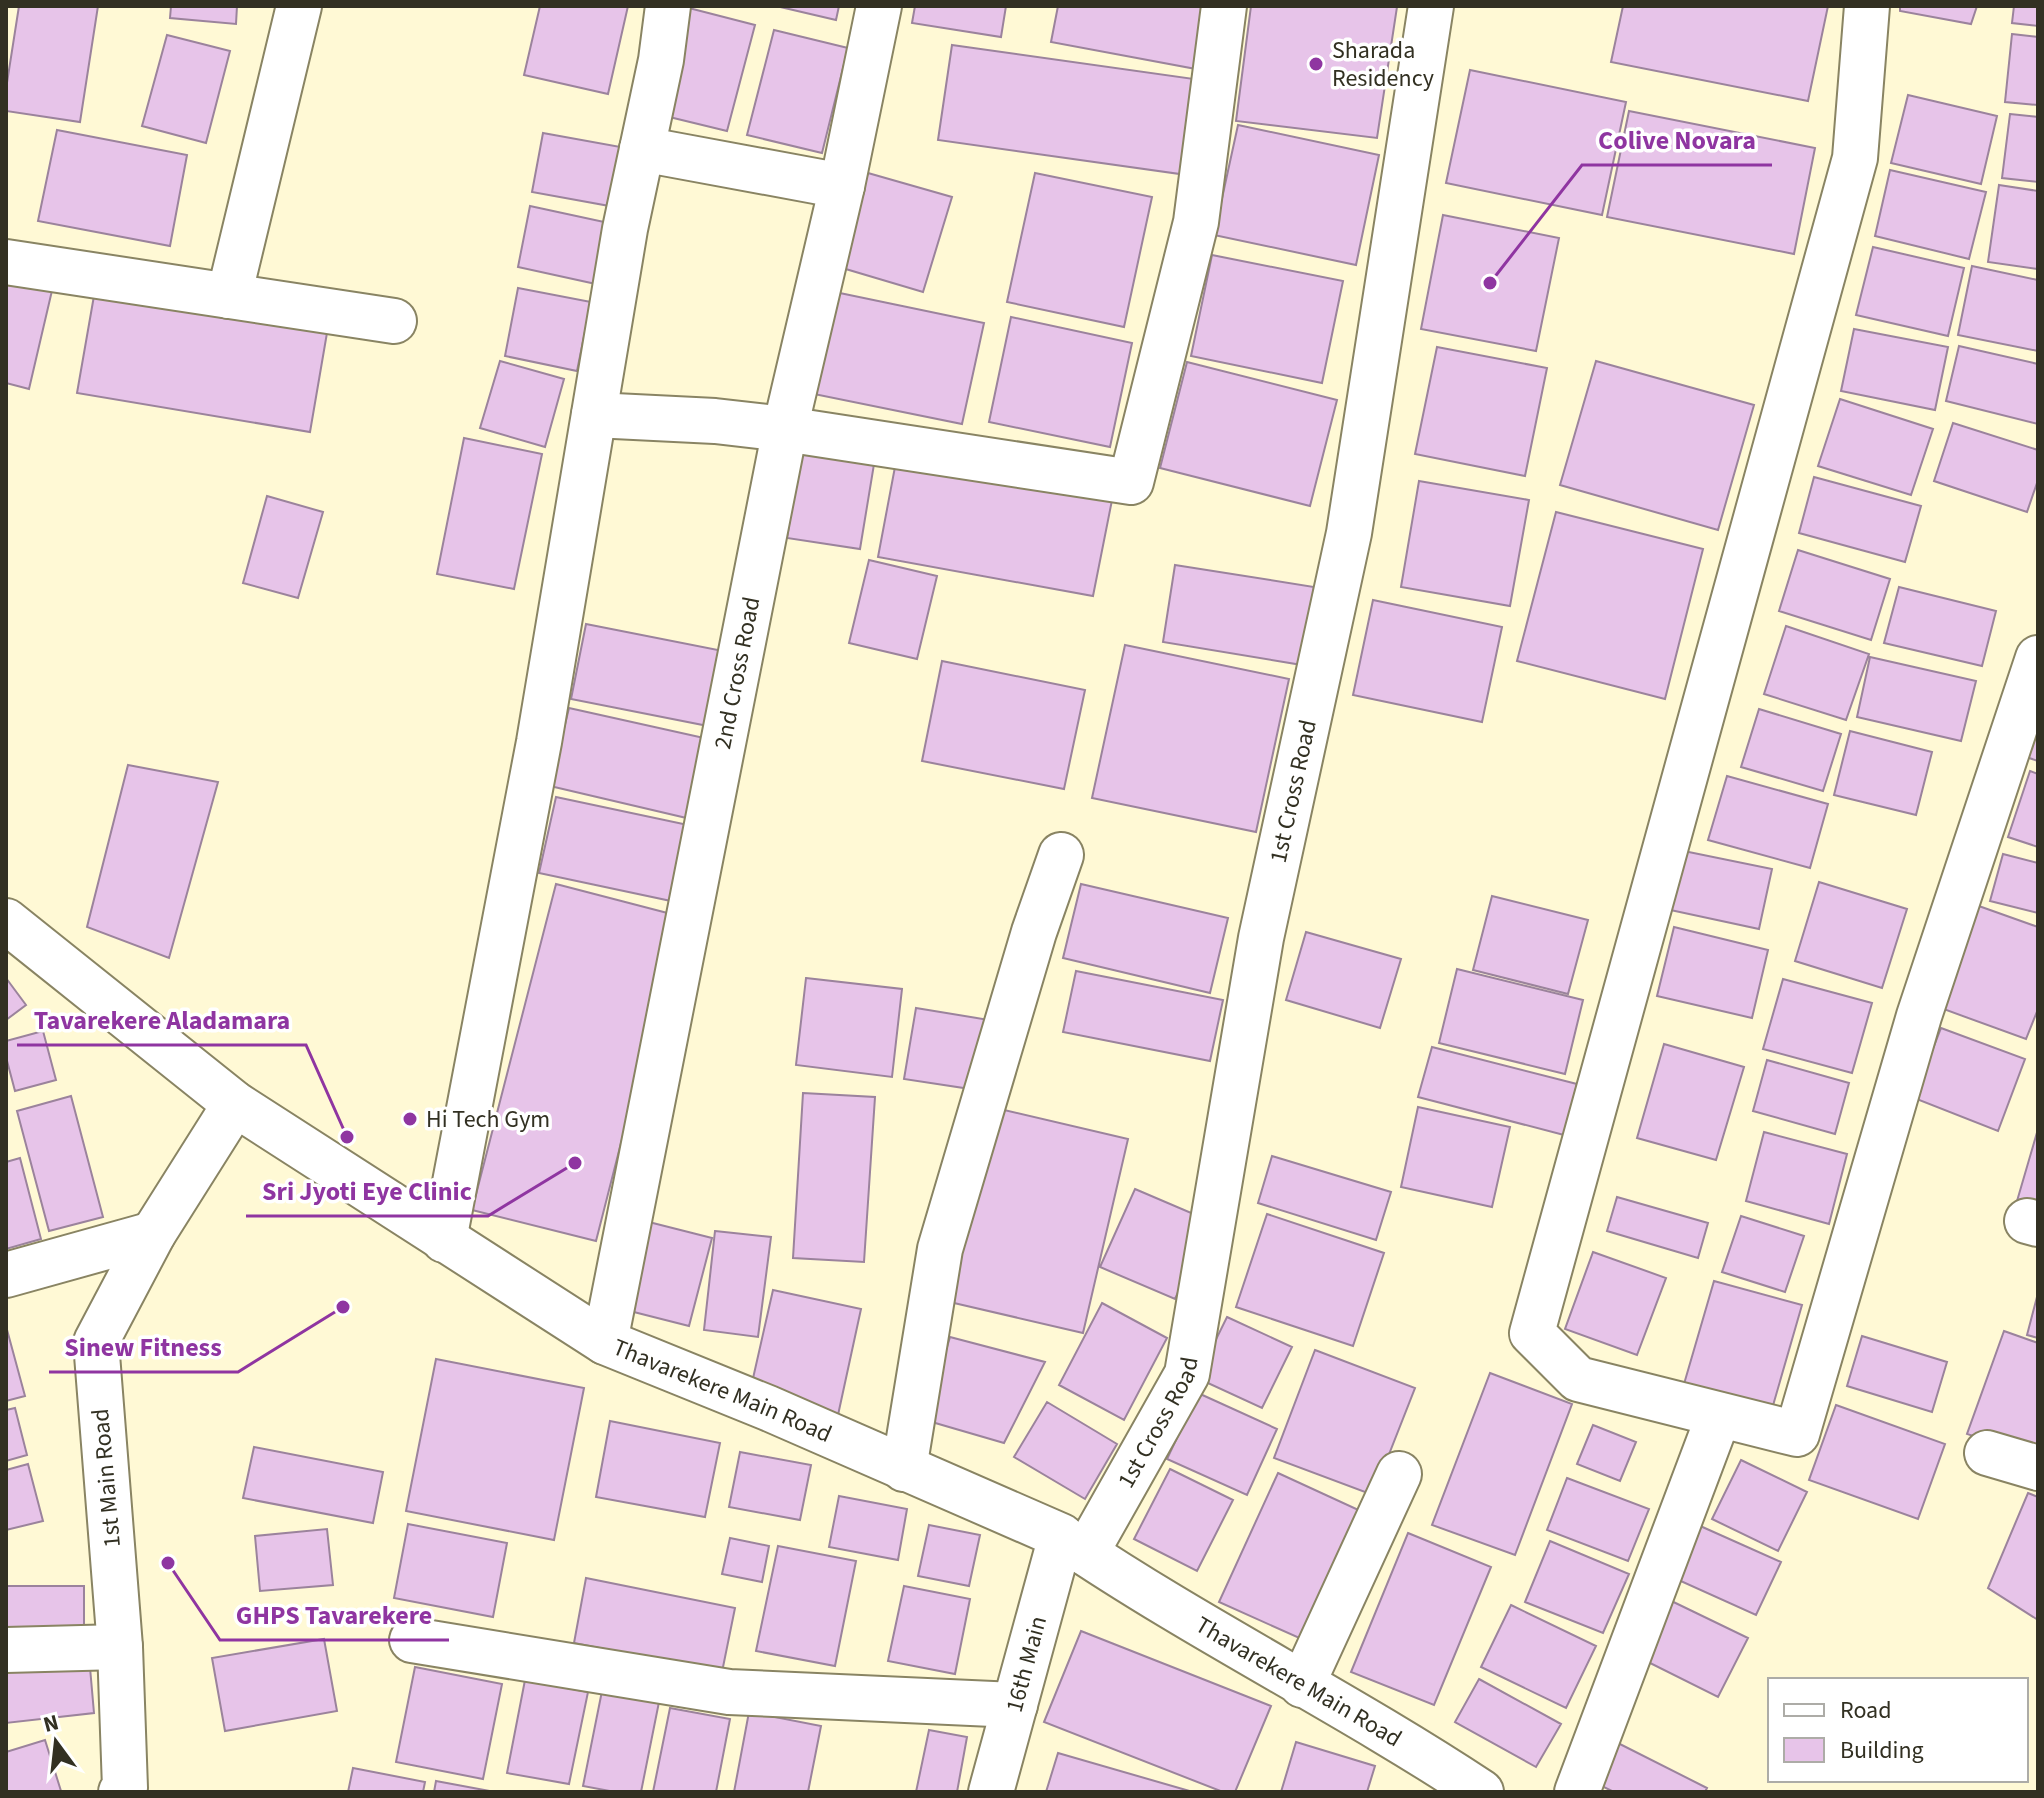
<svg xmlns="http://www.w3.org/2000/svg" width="2044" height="1798" viewBox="0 0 2044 1798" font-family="'Source Sans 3',sans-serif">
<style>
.building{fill:#e7c4e9;stroke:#9b839c;stroke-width:2}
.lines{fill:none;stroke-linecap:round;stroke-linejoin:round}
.minor-casing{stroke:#898463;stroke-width:48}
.major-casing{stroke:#898463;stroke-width:48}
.minor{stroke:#fff;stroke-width:44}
.major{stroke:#fff;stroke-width:44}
.poi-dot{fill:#8f35a1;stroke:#fff;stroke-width:3}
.labels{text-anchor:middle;stroke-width:7;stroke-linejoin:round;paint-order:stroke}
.poi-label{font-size:24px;fill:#323022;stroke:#fff;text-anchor:start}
.street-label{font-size:24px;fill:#323022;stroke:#fff}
.leader{fill:none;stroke:#8f35a1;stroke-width:3}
.callout-dot{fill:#8f35a1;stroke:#fff;stroke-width:3}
.callout-label{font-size:26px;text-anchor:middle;font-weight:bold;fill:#8f35a1;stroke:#fff;stroke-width:7;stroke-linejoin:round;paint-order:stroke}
</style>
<rect width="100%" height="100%" fill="#fff9d5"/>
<path class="building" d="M19,6H98L80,122L6,111V89Z
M171,6H237L236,24L170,18Z
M540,6H628L608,94L524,75Z
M776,6H839L836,20Z
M915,6H1006L1001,37L912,23Z
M1058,6H1208L1196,69L1051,42Z
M1251,6L1397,7L1377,138L1236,121Z
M1623,6H1828L1808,101L1611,62Z
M1900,6H1977L1971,24L1900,11Z
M2014,6H2038V26L2012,23Z
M685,7L755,25L727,131L657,114Z
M774,30L848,48L822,153L747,135Z
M2012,34L2038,37V105L2005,102Z
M167,35L230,51L206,143L142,126Z
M952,45L1194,79L1180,174L938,140Z
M1470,70L1626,102L1602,215L1446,183Z
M1908,95L1997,116L1981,184L1891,163Z
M1629,111L1815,148L1794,254L1607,217Z
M2010,114L2038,117V182L2002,178Z
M1238,125L1379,155L1356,265L1214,235Z
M57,130L187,155L170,246L38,221Z
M543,133L626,148L615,207L532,192Z
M1890,170L1986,192L1969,259L1875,236Z
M868,173L952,197L923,292L839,267Z
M1035,173L1152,197L1124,327L1007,302Z
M1999,185L2038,191V269L1988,262Z
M530,206L618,225L605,286L518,267Z
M1443,215L1559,238L1536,351L1421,329Z
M1873,247L1964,268L1948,336L1856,315Z
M1212,255L1343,281L1322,383L1191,356Z
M1972,266L2038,280V351L1958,335Z
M6,271L54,282L29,389L6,383Z
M518,288L591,302L577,371L505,356Z
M95,290L328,327L310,432L77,393Z
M835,292L984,323L962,424L814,394Z
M1011,317L1132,343L1110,447L989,422Z
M1854,329L1948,347L1935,410L1841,391Z
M1959,346L2038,364V424L1946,401Z
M1437,347L1547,368L1525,476L1415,454Z
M500,361L564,379L545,447L480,428Z
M1596,361L1754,405L1718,530L1560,485Z
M1187,362L1337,400L1310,506L1160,468Z
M1840,399L1933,429L1911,495L1818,466Z
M1953,423L2038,450V480L2027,512L1934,481Z
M803,434L877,446L860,549L787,538Z
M464,438L542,454L514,589L437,574Z
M898,451L1114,490L1093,596L878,557Z
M1814,477L1921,506L1905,562L1799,533Z
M1419,481L1529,500L1510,606L1401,587Z
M267,496L323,512L298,598L243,583Z
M1556,512L1703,549L1665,699L1517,661Z
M1798,550L1890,579L1871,640L1779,611Z
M869,560L937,576L917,659L849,643Z
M1175,565L1314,587L1302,665L1163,642Z
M1899,587L1996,611L1982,666L1884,643Z
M1373,600L1502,627L1482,722L1353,695Z
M586,624L728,652L713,727L571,699Z
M1786,626L1869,654L1846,720L1764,694Z
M1125,645L1289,679L1256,832L1092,798Z
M1870,657L1976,681L1961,741L1857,717Z
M942,661L1085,690L1064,789L922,761Z
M569,708L713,740L695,820L550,786Z
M1759,709L1841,734L1823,791L1741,767Z
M2038,711V761L2023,756Z
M1850,731L1932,752L1916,815L1834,795Z
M128,765L218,782L169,958L87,927Z
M2030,771L2038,774V847L2008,837Z
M1727,776L1828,804L1810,868L1708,840Z
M556,797L688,825L671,901L539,873Z
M1674,849L1772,869L1759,929L1661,908Z
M2003,854L2038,863V913L1990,901Z
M1819,882L1907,909L1882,988L1795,961Z
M556,884L679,916L596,1241L472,1210Z
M1081,884L1228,918L1210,993L1063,958Z
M1492,896L1588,920L1568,994L1473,970Z
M1976,905L2038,927V1009L2026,1039L1938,1007Z
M1674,927L1768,950L1752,1018L1657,996Z
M1306,932L1401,959L1380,1028L1286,1000Z
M1457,969L1583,1000L1565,1074L1439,1043Z
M1076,971L1223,1000L1210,1061L1063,1032Z
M6,978L26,1005L6,1020Z
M806,978L902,989L892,1077L796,1065Z
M1783,979L1872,1003L1852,1073L1763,1049Z
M916,1008L989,1020L977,1090L904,1079Z
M1941,1028L2025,1059L1998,1131L1914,1098Z
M43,1031L56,1080L15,1091L6,1057V1041Z
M1664,1044L1744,1067L1716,1160L1637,1138Z
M1432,1047L1577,1084L1564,1135L1418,1097Z
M1767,1060L1849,1083L1835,1134L1753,1111Z
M803,1093L875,1097L864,1262L793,1258Z
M71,1096L103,1217L49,1231L17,1111Z
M987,1106L1128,1139L1083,1333L941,1300Z
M1418,1107L1510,1127L1492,1207L1401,1187Z
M2038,1129V1207L2017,1201Z
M1764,1132L1847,1154L1829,1224L1746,1201Z
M1272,1156L1391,1192L1376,1240L1258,1203Z
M20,1158L41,1239L6,1249V1162Z
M1135,1189L1210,1221L1175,1299L1100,1267Z
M1617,1197L1708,1223L1698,1258L1607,1231Z
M1267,1214L1384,1253L1353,1346L1236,1307Z
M1741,1216L1804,1236L1785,1292L1722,1272Z
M641,1220L712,1238L689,1326L618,1308Z
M715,1231L771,1237L758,1337L704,1330Z
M1593,1252L1666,1278L1637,1355L1565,1329Z
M1714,1281L1802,1305L1772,1409L1684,1384Z
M773,1290L861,1309L838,1415L749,1396Z
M2038,1293V1338L2027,1335Z
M1102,1303L1167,1338L1124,1420L1059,1385Z
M1227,1317L1292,1347L1262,1408L1197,1378Z
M6,1326L25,1396L6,1401Z
M2004,1331L2038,1343V1458L1967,1434Z
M1862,1336L1947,1362L1932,1412L1847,1386Z
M950,1337L1045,1362L1004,1443L925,1420Z
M1315,1350L1415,1388L1373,1495L1274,1458Z
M436,1359L584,1388L554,1540L406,1511Z
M1490,1373L1572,1404L1515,1555L1432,1525Z
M1198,1393L1277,1429L1247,1495L1167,1459Z
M1047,1402L1117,1444L1085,1499L1014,1457Z
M1836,1405L1945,1444L1918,1519L1809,1480Z
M15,1408L27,1455L6,1461V1410Z
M610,1421L720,1443L705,1517L596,1497Z
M1593,1425L1636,1442L1620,1481L1577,1464Z
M254,1447L383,1472L373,1523L243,1498Z
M740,1452L811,1465L800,1520L729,1507Z
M1741,1460L1807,1492L1778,1551L1712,1519Z
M28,1464L43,1521L6,1530V1470Z
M1170,1469L1233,1500L1197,1571L1134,1539Z
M1278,1473L1365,1513L1306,1641L1219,1602Z
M1567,1478L1649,1509L1628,1561L1547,1530Z
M2028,1493L2038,1497V1620L1988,1588Z
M839,1496L907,1509L898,1560L829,1547Z
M408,1524L507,1543L493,1617L394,1598Z
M929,1525L980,1535L969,1586L918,1576Z
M1698,1525L1781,1562L1756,1615L1674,1578Z
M327,1529L333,1585L260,1591L255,1536Z
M1408,1533L1491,1567L1434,1705L1351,1672Z
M730,1538L769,1546L762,1582L722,1574Z
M1550,1541L1629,1574L1603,1633L1525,1602Z
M778,1546L856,1561L835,1666L756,1651Z
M586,1578L735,1608L722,1672L574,1643Z
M6,1586H84V1640H6Z
M904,1586L970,1599L955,1674L888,1661Z
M1659,1595L1748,1638L1718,1697L1630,1653Z
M1511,1605L1596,1646L1566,1708L1481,1667Z
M1081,1631L1271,1706L1235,1792H1223L1044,1722Z
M324,1639L337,1711L225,1731L212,1658Z
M89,1656L94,1713L6,1723V1665Z
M415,1667L502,1684L483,1779L396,1762Z
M1479,1679L1561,1724L1536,1767L1455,1722Z
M525,1680L588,1692L569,1784L507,1773Z
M602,1691L659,1702L641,1792H615L583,1786Z
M670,1708L730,1719L716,1792H653Z
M749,1712L821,1726L808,1792H734Z
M929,1730L967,1737L957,1792H916Z
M1604,1736L1707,1788L1705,1792H1614L1583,1777Z
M45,1740L61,1791L6,1792V1752Z
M1296,1742L1375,1766L1367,1792H1281Z
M1058,1753L1193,1792H1046Z
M353,1768L425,1782L423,1792H348Z
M436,1781L495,1792H434Z"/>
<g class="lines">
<defs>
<g id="minor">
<path d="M1867,6L1855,158L1532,1333L1578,1379L1797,1434L1919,1016L2038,658"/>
<path d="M642,149L842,186"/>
<path d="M6,262L394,321"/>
<path d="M229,296L299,6"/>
<path d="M594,415L715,421L785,429L1131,482L1196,222L1224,6"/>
<path d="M2027,1221L2038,1224"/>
<path d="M444,1240L539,742L625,229L661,60L668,6"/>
<path d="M6,1275L153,1234"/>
<path id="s1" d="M605,1342L785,429L842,186L879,6"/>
<path d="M1987,1453L2038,1468"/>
<path d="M904,1469L940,1249L1034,932L1061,855"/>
<path id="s2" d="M1063,1538C1199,1630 1345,1702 1481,1792"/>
<path id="s3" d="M1086,1553L1187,1374L1261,938L1349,533L1431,6"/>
<path d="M412,1640L729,1692L1015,1705"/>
<path d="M6,1650L120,1647"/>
<path d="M1302,1685L1399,1474"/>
<path d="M121,1792L125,1788L120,1647L96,1342L153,1234L235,1104"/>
<path d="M1577,1792L1719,1415"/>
</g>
<g id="major">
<path id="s4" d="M6,921L235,1104L605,1342L768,1408L1061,1536L991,1792"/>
</g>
</defs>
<use href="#minor" class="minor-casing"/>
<use href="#major" class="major-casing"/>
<use href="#minor" class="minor"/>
<use href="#major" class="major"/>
</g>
<g class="poi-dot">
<circle cx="1316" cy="64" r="8"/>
<circle cx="410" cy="1119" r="8"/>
</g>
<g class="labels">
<g class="poi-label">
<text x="1332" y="58">Sharada<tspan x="1332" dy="28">Residency</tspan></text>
<text x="426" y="1127">Hi Tech Gym</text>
</g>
<g class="street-label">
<text dy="8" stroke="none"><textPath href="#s1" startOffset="682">2nd Cross Road</textPath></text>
<text dy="8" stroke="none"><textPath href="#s3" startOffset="798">1st Cross Road</textPath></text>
<text dy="8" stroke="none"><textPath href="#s4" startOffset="860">Thavarekere Main Road</textPath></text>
<text dy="8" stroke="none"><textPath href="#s3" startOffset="150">1st Cross Road</textPath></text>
<text transform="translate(106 1478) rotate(-95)" y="8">1st Main Road</text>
<text transform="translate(1026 1664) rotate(-75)" y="8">16th Main</text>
<text dy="8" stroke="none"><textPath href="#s2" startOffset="276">Thavarekere Main Road</textPath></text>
</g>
</g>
<path class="leader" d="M1490 283L1582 165H1772M347 1137L306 1045H17M575 1163L488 1216H246M343 1307L238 1372H49M168 1563L220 1640H449"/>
<g class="callout-dot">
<circle cx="1490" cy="283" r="8"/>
<circle cx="347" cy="1137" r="8"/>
<circle cx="575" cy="1163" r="8"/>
<circle cx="343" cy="1307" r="8"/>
<circle cx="168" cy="1563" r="8"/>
</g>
<g class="callout-label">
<text x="1677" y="149">Colive Novara</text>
<text x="162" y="1029">Tavarekere Aladamara</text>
<text x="367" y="1200">Sri Jyoti Eye Clinic</text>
<text x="143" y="1356">Sinew Fitness</text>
<text x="334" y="1624">GHPS Tavarekere</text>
</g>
<rect width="2044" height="1798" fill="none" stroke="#323022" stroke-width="16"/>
<rect x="1768" y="1678" width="260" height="104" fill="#ffffff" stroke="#adaca7" stroke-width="2"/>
<rect x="1784" y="1704" width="40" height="12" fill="#ffffff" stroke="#adaca7" stroke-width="2"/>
<text x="1840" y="1718" font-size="24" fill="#323022">Road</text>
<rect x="1784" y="1738" width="40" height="24" fill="#e7c4e9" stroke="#adaca7" stroke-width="2"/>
<text x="1840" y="1758" font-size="24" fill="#323022">Building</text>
<g transform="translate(56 1742) rotate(345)" stroke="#ffffff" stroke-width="6" paint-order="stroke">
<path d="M0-6L14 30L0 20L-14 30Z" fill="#323022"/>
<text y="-12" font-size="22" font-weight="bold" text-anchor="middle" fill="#323022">N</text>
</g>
</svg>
